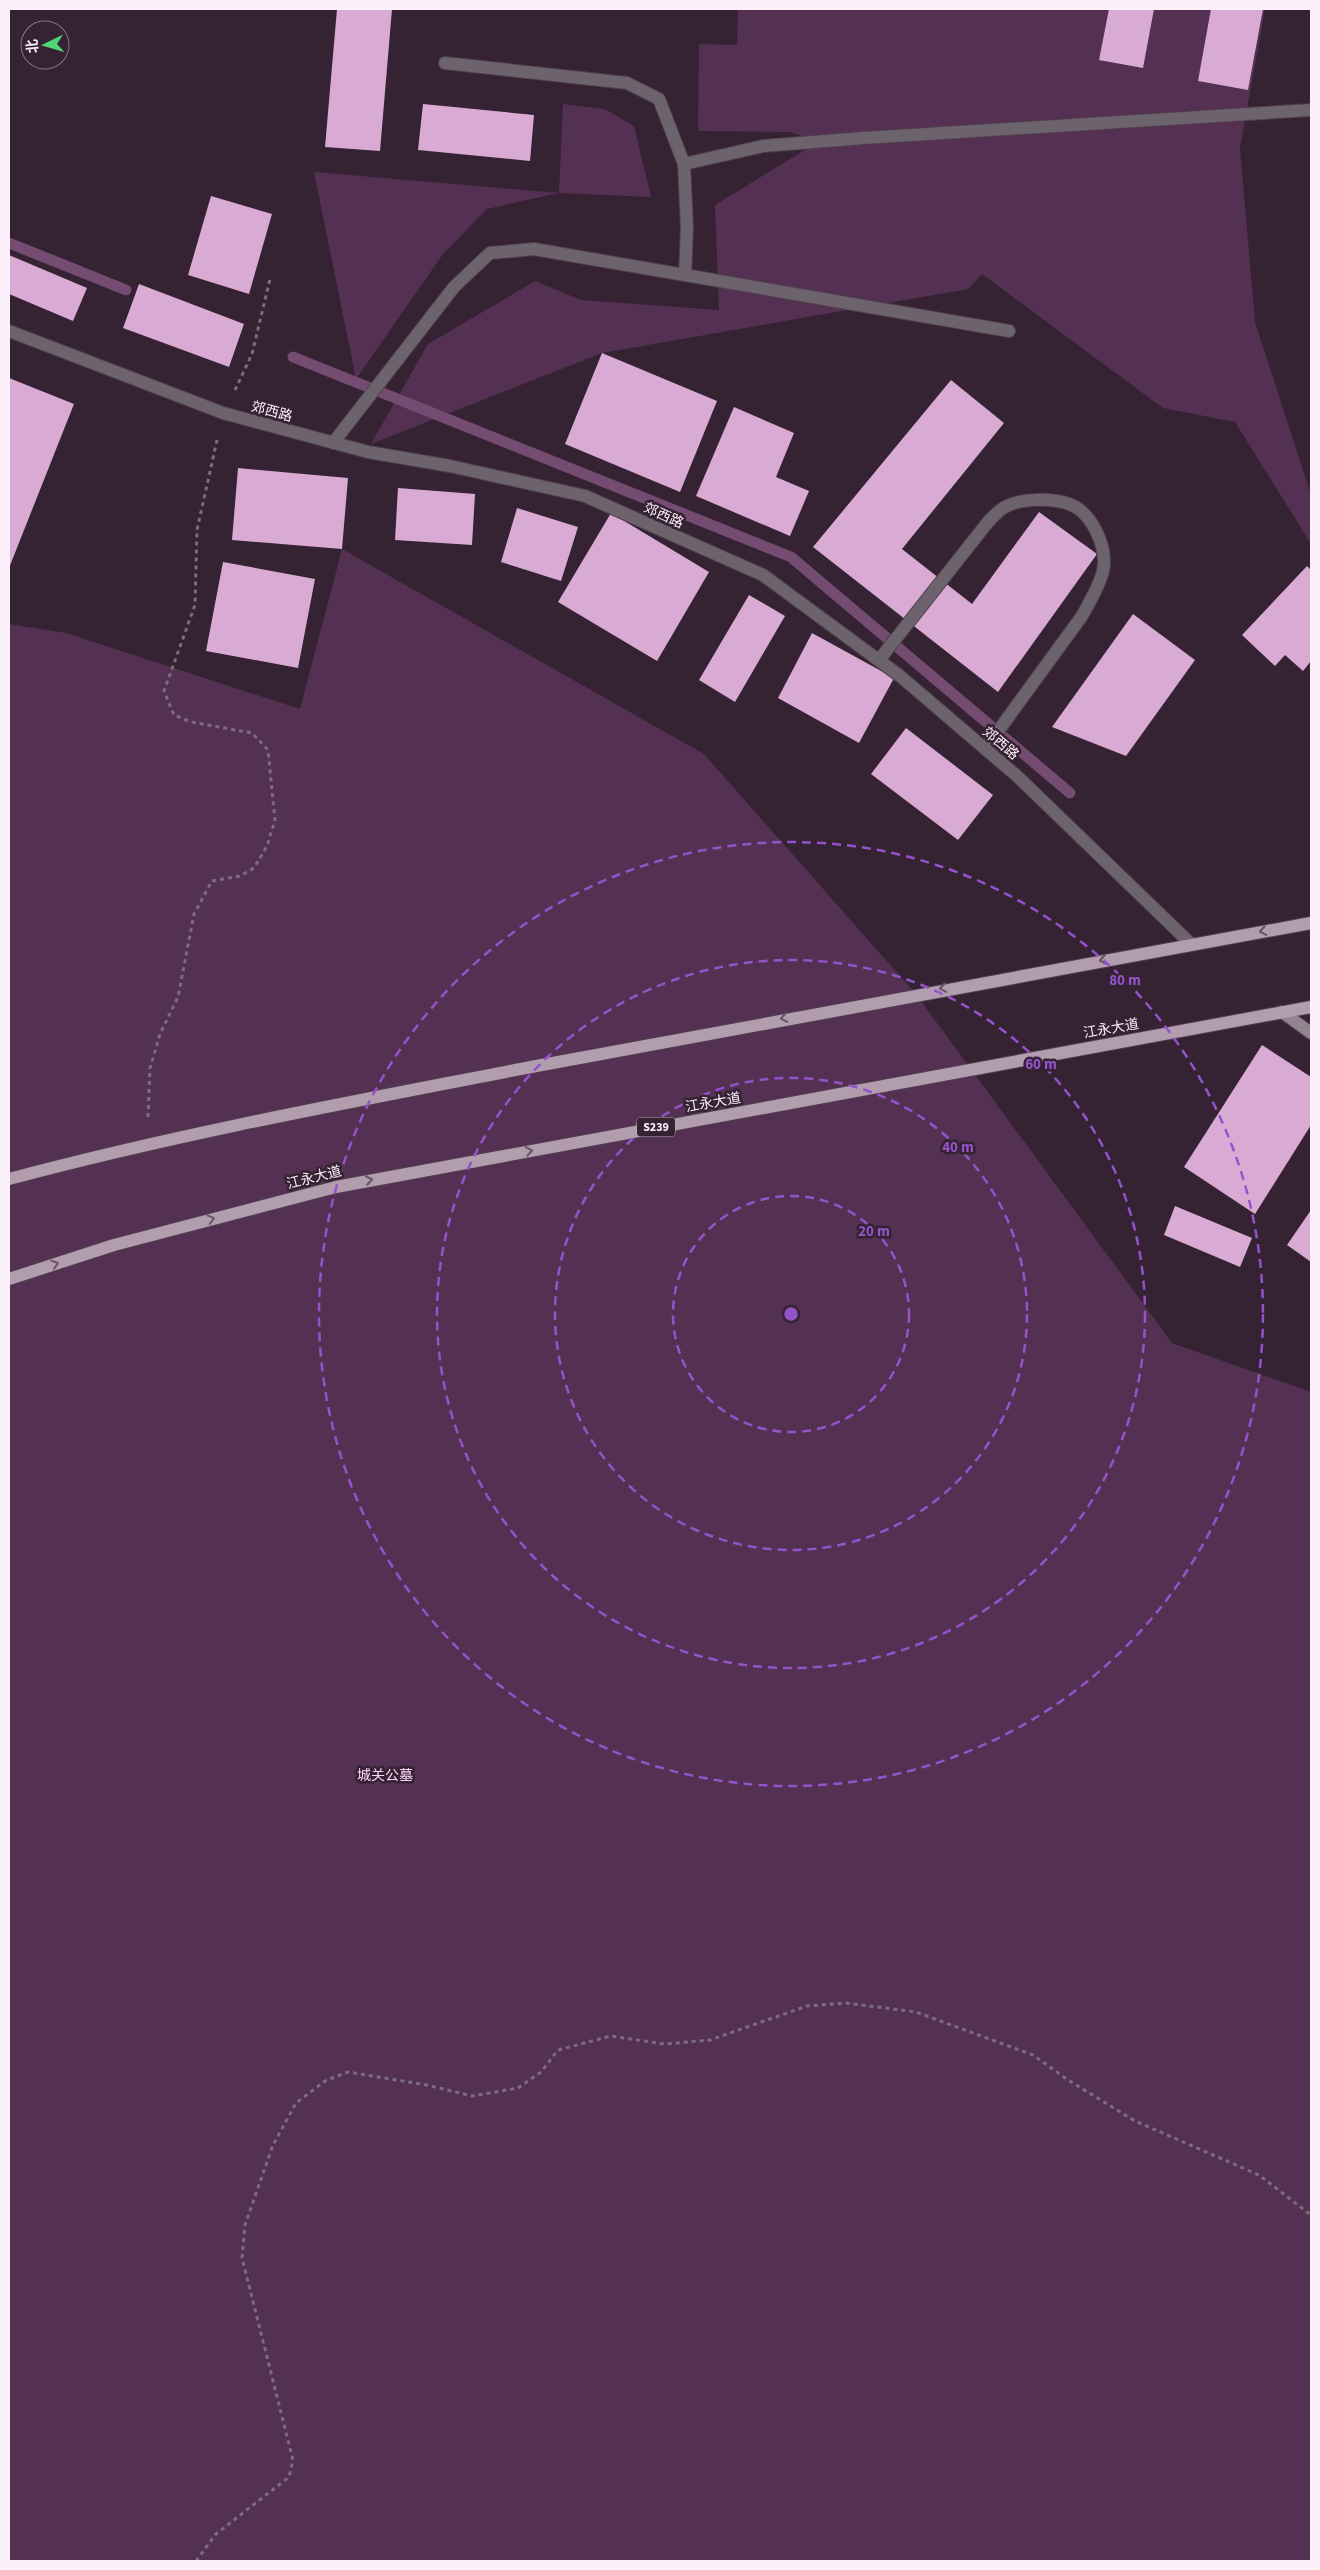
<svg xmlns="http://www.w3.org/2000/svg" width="1320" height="2570" viewBox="0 0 1320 2570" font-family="'Source Sans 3','Noto Sans SC',sans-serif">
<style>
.green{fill:#543152}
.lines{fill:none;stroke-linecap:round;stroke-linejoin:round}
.stream{stroke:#744b71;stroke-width:11}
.building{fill:#d9aad4}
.lane-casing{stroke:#513f4f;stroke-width:14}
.street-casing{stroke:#513f4f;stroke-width:14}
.secondary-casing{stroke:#513f4f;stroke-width:14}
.primary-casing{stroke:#513f4f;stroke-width:14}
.path{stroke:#7d6c7b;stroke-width:3;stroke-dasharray:4 4;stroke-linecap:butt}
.lane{stroke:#6d636c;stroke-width:12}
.street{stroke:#6d636c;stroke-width:12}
.secondary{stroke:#938492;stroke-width:12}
.primary{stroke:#b19dae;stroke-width:12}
.oneway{stroke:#675364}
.ring{fill:none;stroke:#9553cb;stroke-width:2.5;stroke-dasharray:9 6}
.labels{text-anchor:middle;stroke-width:5;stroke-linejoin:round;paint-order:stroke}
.shield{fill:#352233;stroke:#c0b2bf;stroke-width:1}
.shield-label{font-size:12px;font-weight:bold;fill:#fcf0fb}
.street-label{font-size:14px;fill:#fcf0fb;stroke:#352233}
.park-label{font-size:14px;fill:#fdd5f9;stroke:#352233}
.centre{fill:#9553cb;stroke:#352233;stroke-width:2.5}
.ring-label{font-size:15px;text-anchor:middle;font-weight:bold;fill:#9553cb;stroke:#352233;stroke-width:5;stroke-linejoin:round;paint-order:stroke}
</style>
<rect width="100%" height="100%" fill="#352233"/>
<path class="green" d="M738,9H1265L1240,148L1255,322L1311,495V544L1235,422L1163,408L982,274L968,289L602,353L371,444L428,344L535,281L581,300L719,310L715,205L818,142L790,132L698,131L699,44L737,45Z
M563,104L605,109L634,126L651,197L559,193L487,209L443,254L356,379L314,172L559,193Z
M342,549L704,754L915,993L1172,1343L1311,1392V2561H9V1187L86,1159L9,1179V624L66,633L300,709Z"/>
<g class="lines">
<path class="stream" d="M9,243L126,290
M293,357L791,557L1070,793"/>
</g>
<path class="building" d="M337,9H392L380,151L325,147Z
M1109,9H1154L1143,68L1099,60Z
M1211,9H1263L1248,90L1198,81Z
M423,104L534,115L530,161L418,150Z
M211,196L272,214L249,294L188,275Z
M9,255L87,288L73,321L9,294Z
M139,284L244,324L229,367L123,328Z
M602,353L717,401L680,492L565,444Z
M9,378L74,404L9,568Z
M951,380L1004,423L902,549L972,604L1039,512L1097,554L998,692L813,547Z
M734,407L794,433L776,477L809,491L790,536L696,496Z
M238,468L348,478L342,549L232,540Z
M398,488L475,494L472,545L395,540Z
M517,508L578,527L561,581L501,562Z
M611,513L709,572L657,661L558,602Z
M223,562L315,579L298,668L206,651Z
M1307,566L1311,570V661L1303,671L1285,655L1275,666L1242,635Z
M749,595L785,616L735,702L699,680Z
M1133,614L1195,660L1126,756L1052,727Z
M812,633L894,678L859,743L778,698Z
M906,728L993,795L958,840L871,774Z
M1262,1045L1311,1077V1125L1255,1214L1184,1167Z
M1175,1206L1252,1238L1240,1267L1164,1235Z
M1311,1210V1262L1287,1245Z"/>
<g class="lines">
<defs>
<path id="lane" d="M445,63L627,83L659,99L684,164L687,228L685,275
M684,164L763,146L864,138L1311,110
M879,660L988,522C993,517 999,510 1005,507C1021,498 1052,498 1069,504C1092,512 1108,548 1103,571C1099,587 1089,603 1082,616L985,749"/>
<path id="street" d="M9,331L223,413L368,452L450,466L585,496L763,575L900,676L1017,776L1191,944
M333,443L454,287L490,253L534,249L1009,331"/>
<path id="secondary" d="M1282,1012L1311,1033"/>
<path id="primary" d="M9,1179C181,1133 356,1101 531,1067C791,1017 1051,969 1311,923
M9,1279L114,1245L336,1187L1311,1007"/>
</defs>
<use href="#lane" class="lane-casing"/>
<use href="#street" class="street-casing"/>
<use href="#secondary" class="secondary-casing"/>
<use href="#primary" class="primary-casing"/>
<path class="path" d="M235,390L252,354L270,279
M148,1117L150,1068L156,1048L160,1034L178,997L194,914L212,881L240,876L254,868L267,846L275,820L268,750L252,733L191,722L174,715L164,691L195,605L197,530L217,440
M196,2561L216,2534L289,2477L293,2460L242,2258L245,2225L273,2145L296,2103L325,2081L348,2072L427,2085L472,2096L518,2088L541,2072L558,2050L611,2036L664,2044L710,2040L807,2006L846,2003L916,2012L1033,2055L1068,2080L1135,2121L1259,2175L1311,2215"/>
<use href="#lane" class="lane"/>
<use href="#street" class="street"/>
<use href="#secondary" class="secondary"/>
<use href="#primary" class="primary"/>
</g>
<defs><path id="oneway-chevron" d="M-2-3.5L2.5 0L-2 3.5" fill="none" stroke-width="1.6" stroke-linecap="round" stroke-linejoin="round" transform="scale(1.25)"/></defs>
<g class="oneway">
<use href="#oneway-chevron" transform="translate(1263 931) rotate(170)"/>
<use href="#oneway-chevron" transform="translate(1103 960) rotate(170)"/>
<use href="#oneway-chevron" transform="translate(943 988) rotate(170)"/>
<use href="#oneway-chevron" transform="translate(784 1018) rotate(169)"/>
<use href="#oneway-chevron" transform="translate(529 1151) rotate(-10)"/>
<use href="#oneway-chevron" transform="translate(369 1180) rotate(-10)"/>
<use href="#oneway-chevron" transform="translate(211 1219) rotate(-15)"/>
<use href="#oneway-chevron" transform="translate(55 1264) rotate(-18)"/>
</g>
<g class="ring">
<circle cx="791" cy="1314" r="118"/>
<circle cx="791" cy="1314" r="236"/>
<circle cx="791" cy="1314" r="354"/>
<circle cx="791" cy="1314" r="472"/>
</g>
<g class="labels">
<rect class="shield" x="637" y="1117.5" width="38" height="19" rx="4"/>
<g class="shield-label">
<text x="656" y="1131">S239</text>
</g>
<g class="street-label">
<text transform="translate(272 411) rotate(15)" y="5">郊西路</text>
<text transform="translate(664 515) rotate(24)" y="5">郊西路</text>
<text transform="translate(1001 743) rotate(40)" y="5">郊西路</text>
<text transform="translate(1111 1028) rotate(-10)" y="5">江永大道</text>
<text transform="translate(713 1102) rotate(-10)" y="5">江永大道</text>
<text transform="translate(314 1177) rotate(-14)" y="5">江永大道</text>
</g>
<g class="park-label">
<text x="385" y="1780">城关公墓</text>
</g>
</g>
<circle cx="791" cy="1314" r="8" class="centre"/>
<g class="ring-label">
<text x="1125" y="985">80 m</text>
<text x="1041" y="1069">60 m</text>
<text x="958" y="1152">40 m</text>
<text x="874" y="1236">20 m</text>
</g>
<rect width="1320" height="2570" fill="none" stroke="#fcf0fb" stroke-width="20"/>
<g transform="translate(45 45) rotate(265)"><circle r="24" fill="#352233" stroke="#857483"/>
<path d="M0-4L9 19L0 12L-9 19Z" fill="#4ed675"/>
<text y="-8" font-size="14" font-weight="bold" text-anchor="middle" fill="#fcf0fb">北</text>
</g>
</svg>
